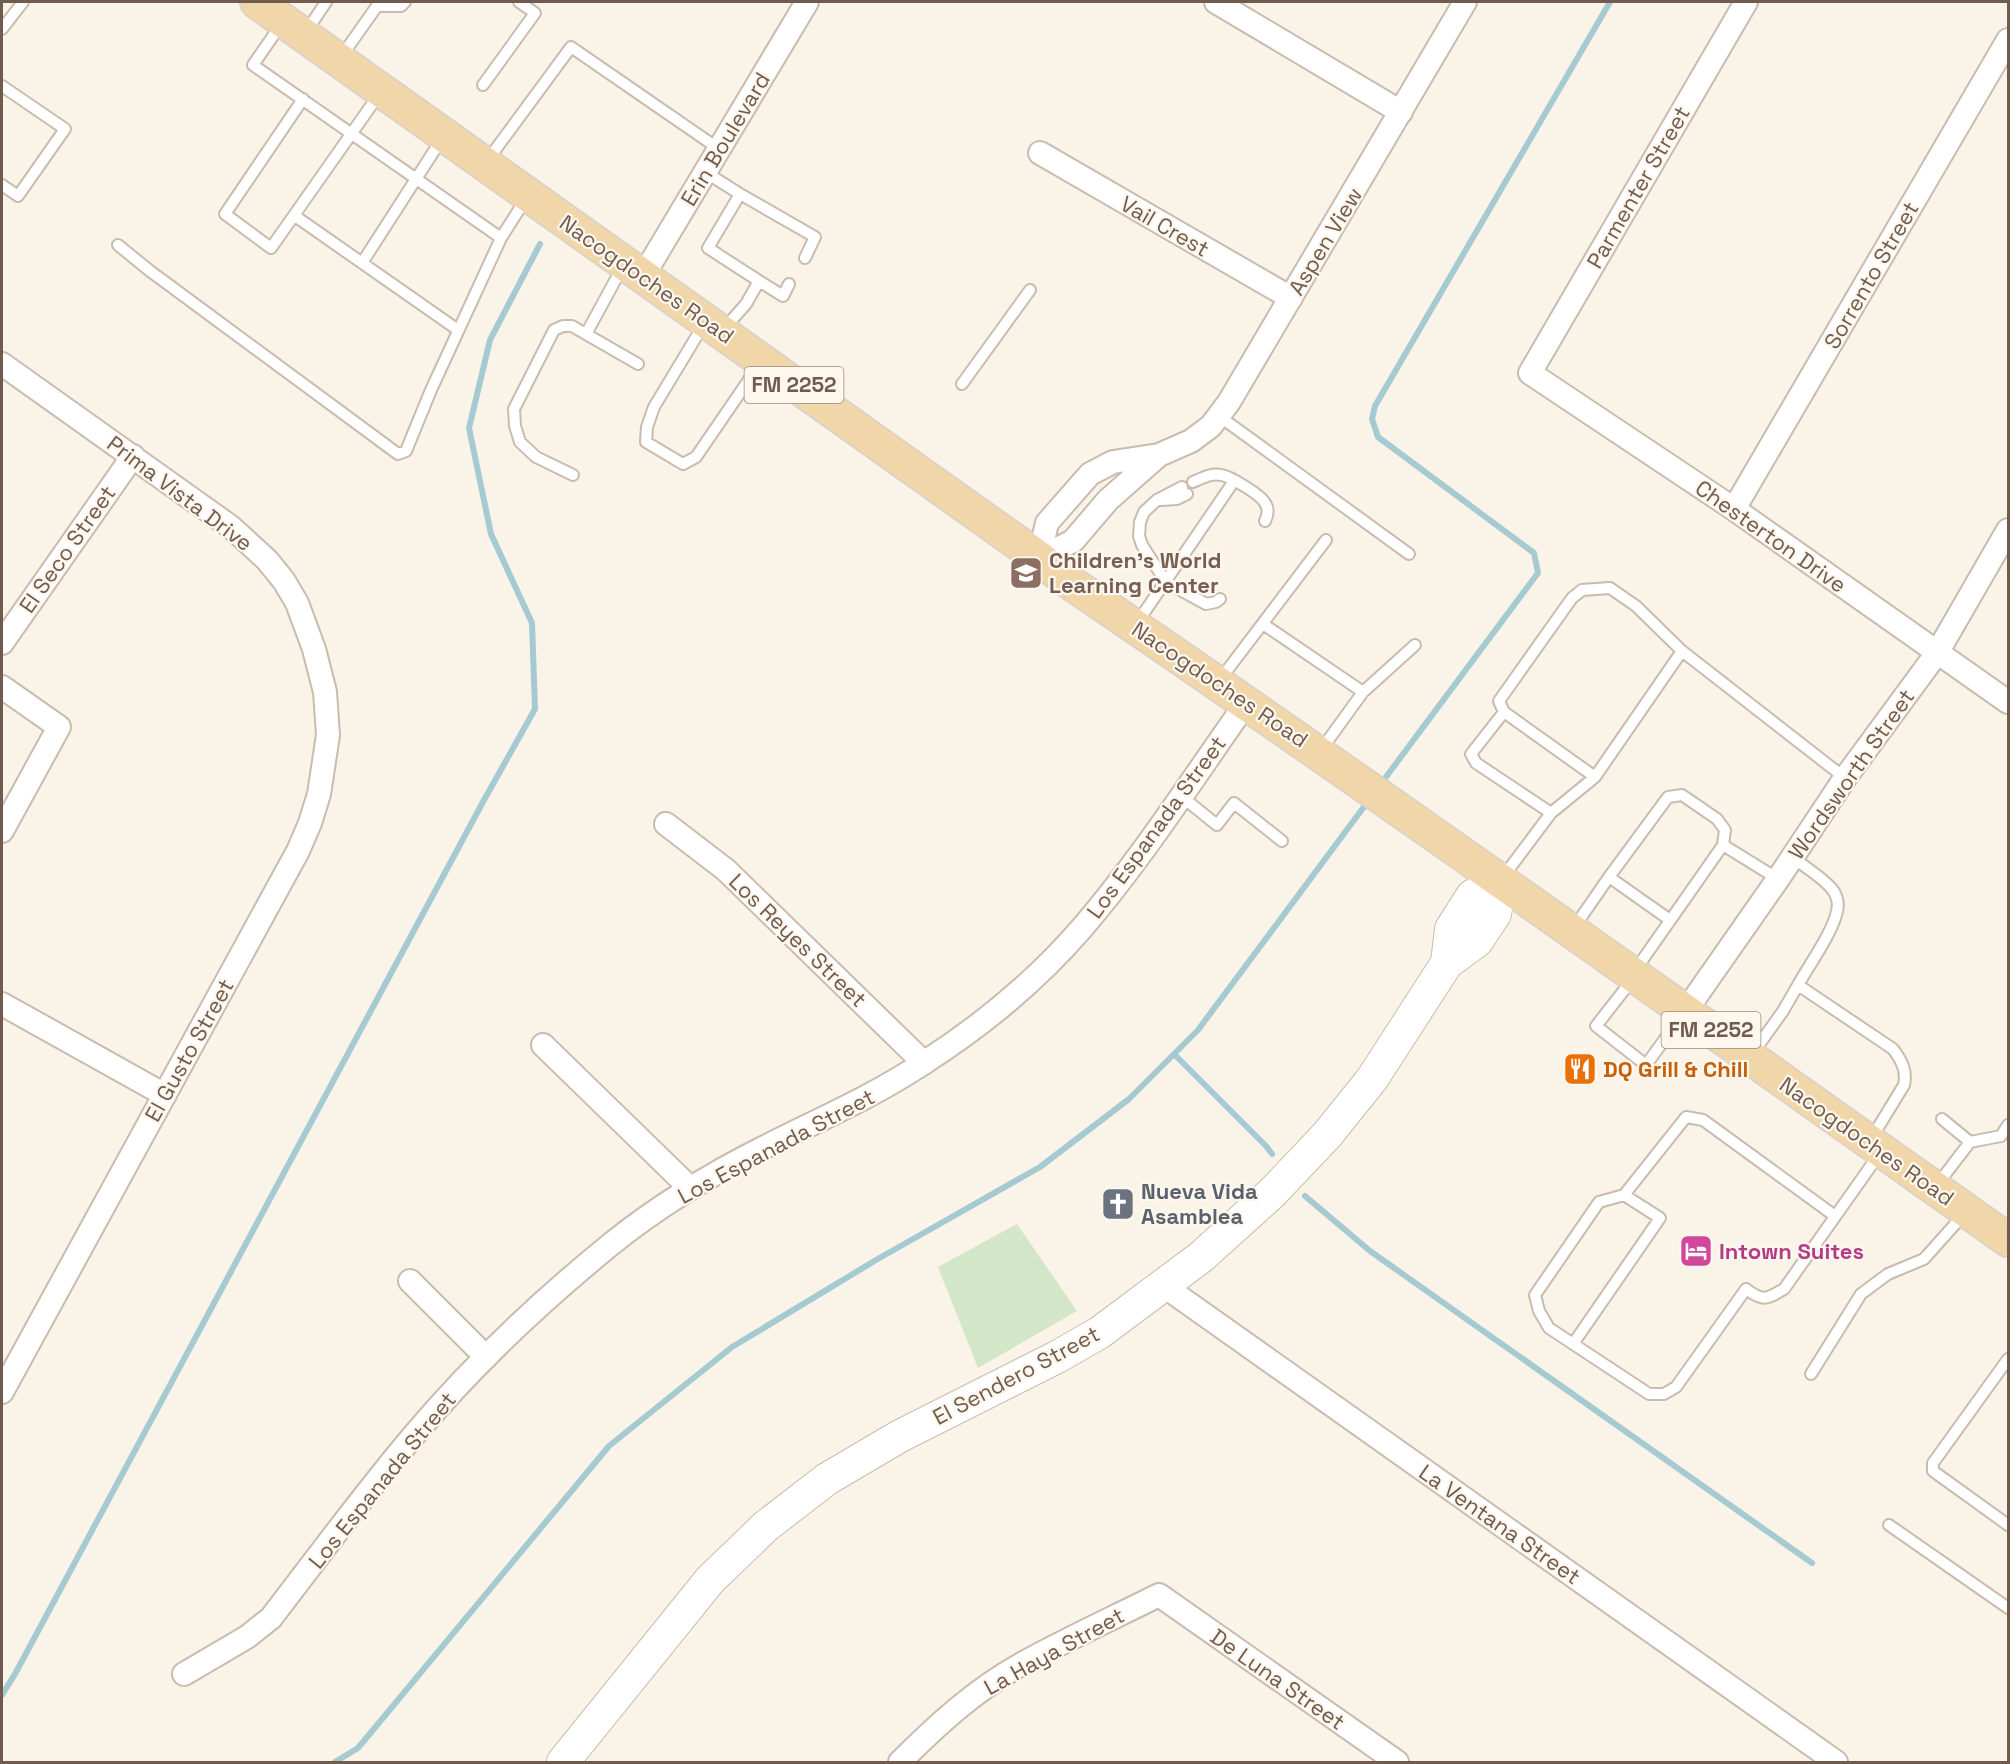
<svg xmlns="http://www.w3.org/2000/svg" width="2010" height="1764" viewBox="0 0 2010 1764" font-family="'Space Grotesk',sans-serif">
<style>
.green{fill:#d4e6c8}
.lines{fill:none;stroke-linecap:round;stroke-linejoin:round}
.stream{stroke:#a6cad2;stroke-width:6}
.lane-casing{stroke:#cabbaf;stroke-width:14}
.street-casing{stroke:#cabbaf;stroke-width:26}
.secondary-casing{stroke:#cdbcad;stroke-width:34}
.primary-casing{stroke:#d7d1ce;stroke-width:36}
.lane{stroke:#fff;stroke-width:10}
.street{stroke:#fff;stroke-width:22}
.secondary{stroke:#fff;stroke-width:32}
.primary{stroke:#f0d6a8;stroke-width:33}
.labels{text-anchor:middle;stroke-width:4.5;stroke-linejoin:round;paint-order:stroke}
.shield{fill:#fdf7ee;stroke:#9b8a7f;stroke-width:1.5}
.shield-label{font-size:21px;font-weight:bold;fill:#715b4f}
.street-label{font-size:22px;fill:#715b4f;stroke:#fdf7ee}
.education-label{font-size:22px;font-weight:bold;fill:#785e54;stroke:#fdf7ee;text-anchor:start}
.food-label{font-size:22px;font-weight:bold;fill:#c56008;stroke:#fdf7ee;text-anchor:start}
.worship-label{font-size:22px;font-weight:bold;fill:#5b616d;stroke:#fdf7ee;text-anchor:start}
.hotel-label{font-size:22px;font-weight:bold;fill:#b23c85;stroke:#fdf7ee;text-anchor:start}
</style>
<rect width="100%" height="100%" fill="#faf3e8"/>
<path class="green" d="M1017,1224L1077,1311L978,1368L938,1267Z"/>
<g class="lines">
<path class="stream" d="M1380,785L1538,573L1534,553L1378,437L1372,419L1375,406L1610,2
M1174,1054L1266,1146L1272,1154
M1305,1196L1370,1251L1812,1563
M2,1695L15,1674L484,800L535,709L532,623L491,534L469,428L490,340L540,244
M335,1762L358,1748L609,1446L732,1347L876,1260L1040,1167L1129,1099L1198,1030L1369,800"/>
<defs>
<path id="lane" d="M377,6H401L405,2
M282,23L253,65L501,238L527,197
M2,29L23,2
M306,32L326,2
M341,57L377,6V2
M483,85L535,13L519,2
M2,86L65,129L18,196L2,185
M303,99L225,214L271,248L380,93
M487,161L571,47L719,149
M705,172L740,194
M295,216L458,330
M118,245L150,271L398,454L406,451L431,390L501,238
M362,263L443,137
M759,281L783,296L789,284
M704,324L654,407L647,427L646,442L683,464L696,457L759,365
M723,330L746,304L759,281L708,248L740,194L815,237L805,258
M586,334L623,266
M962,384L1030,290
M1219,416L1409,554
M573,475L536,457L520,442L515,426L514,409L554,330L563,326H572L638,364
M1193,482C1202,478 1211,473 1221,475C1230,476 1261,495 1265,503C1269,509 1268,515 1265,521
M1182,487L1157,500L1144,512L1140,522L1139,536L1142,545L1166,582L1206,604L1216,602L1220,599
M1161,500L1177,499L1187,494
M1137,623L1234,481
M1263,624L1363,692L1321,750
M1219,681L1326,540
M1363,692L1415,645
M1504,712L1595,777
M1181,796L1217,825L1234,803L1282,841
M1551,813L1595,777L1682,651
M1792,857C1805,867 1822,877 1832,889C1837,895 1839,904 1837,911C1833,932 1809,965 1798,985
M1503,877L1551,813L1476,763L1471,754L1504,712L1499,701L1572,598L1582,590L1610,588L1636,606L1682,651L1845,778
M1609,877L1670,920
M1573,929L1609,877L1668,797L1682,795L1717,819L1725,830L1723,845L1778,879
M1634,972L1723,845
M1632,980L1596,1026L1646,1065L1683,1014
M1753,1053L1783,1011L1798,985L1893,1049C1902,1061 1907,1071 1904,1085L1871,1139
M1942,1119L1970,1142
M1937,1185L1970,1142L2001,1136L2008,1125
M1835,1216L1703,1120L1686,1117L1624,1195L1599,1202L1535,1295L1539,1311L1549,1328L1649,1394H1664L1676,1387L1746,1289C1763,1302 1767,1299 1784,1289L1880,1153
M1573,1344L1660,1218L1624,1195
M2008,1359L1933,1463V1471L2008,1525
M1811,1374L1861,1294L1888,1274L1924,1259L1965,1213
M1889,1525L2008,1608"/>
<path id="street" d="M1216,2L1401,112
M1746,2L1530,373L1734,509L2008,702
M1040,153L1291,298
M643,276L807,2
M2,364L231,527L267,560L284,581L297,603L314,649L325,692L328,735L319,794L310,823L298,851L2,1392
M1734,509L2008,40
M1039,558L1073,541L1108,500L1159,455L1191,441L1211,426L1229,402L1465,2
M1039,558L1047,523L1090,474L1113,462L1159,455
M2,643L133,456
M2,687L59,727L2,831
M666,824L726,870L924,1063
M2,1004L165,1095
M1685,1012L1778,879L1845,778L1937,653L2008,530
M543,1045L690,1188
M410,1281L486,1357
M1164,1286L1836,1762
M184,1674L247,1637L271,1618C318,1557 364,1494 414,1435C472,1366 540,1302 610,1245C657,1207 711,1174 765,1147C818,1120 872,1097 922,1064C980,1027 1037,980 1082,928C1143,857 1193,778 1247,702
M900,1762C936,1726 975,1690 1020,1665C1065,1640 1113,1618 1159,1595L1397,1762"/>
<path id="secondary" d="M1447,963L1451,929L1472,896L1501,879
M563,1762L710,1580L766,1526L827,1479L900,1436L1057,1357L1099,1333L1201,1257L1272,1193L1327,1135L1372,1079L1447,963L1477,941L1495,914L1501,879"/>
<path id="primary" d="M257,2L1039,558L1065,579C1383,795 1695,1019 2008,1240"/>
</defs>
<use href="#lane" class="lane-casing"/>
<use href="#street" class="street-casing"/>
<use href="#secondary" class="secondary-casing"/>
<use href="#primary" class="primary-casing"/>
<use href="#lane" class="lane"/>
<use href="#street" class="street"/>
<use href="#secondary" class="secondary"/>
<use href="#primary" class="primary"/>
</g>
<defs>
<symbol id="school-square" viewBox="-11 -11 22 22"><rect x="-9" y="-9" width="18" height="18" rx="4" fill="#8d6e63" stroke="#fdf7ee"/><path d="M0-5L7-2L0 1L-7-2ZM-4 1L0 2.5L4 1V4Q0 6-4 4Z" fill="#fff"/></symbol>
<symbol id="restaurant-square" viewBox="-11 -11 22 22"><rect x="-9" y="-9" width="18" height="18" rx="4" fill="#e8710a" stroke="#fdf7ee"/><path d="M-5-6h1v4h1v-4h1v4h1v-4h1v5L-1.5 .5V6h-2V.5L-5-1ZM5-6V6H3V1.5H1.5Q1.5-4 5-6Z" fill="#fff"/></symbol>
<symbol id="church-square" viewBox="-11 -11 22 22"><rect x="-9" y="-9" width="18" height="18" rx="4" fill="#6b7280" stroke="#fdf7ee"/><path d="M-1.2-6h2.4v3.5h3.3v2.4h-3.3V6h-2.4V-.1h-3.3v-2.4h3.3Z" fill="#fff"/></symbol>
<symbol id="hotel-square" viewBox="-11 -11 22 22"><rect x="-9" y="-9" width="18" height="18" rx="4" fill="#d1479c" stroke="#fdf7ee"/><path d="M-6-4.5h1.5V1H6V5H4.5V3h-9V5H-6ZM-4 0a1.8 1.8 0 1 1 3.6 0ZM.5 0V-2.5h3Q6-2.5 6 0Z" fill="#fff"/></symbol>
</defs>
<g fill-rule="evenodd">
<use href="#school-square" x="1007" y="554" width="38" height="38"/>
<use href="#restaurant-square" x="1561" y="1050" width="38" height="38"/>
<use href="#church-square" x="1099" y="1185" width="38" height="38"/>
<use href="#hotel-square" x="1677" y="1232" width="38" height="38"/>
</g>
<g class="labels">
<g class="shield">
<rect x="744.5" y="367" width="99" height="36" rx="4.5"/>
<rect x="1661.5" y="1012" width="99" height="36" rx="4.5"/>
</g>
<g class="shield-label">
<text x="794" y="392">FM 2252</text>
<text x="1711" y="1037">FM 2252</text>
</g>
<g class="street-label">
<text transform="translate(725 139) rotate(-59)" y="8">Erin Boulevard</text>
<text transform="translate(1638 187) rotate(-60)" y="8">Parmenter Street</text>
<text transform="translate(1165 226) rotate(30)" y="8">Vail Crest</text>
<text transform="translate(1325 241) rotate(-59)" y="8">Aspen View</text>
<text transform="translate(1871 275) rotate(-60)" y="8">Sorrento Street</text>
<text transform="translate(647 279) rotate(35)" y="8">Nacogdoches Road</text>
<text transform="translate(180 493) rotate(37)" y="8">Prima Vista Drive</text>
<text transform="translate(1771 536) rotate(35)" y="8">Chesterton Drive</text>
<text transform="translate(67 549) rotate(-55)" y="8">El Seco Street</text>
<text transform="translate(1220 684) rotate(34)" y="8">Nacogdoches Road</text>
<text transform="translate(1851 774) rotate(-55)" y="8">Wordsworth Street</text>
<text transform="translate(1156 827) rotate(-54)" y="8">Los Espanada Street</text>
<text transform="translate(798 940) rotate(44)" y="8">Los Reyes Street</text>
<text transform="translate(189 1050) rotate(-61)" y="8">El Gusto Street</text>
<text transform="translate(1867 1141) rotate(35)" y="8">Nacogdoches Road</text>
<text transform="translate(776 1146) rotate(-28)" y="8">Los Espanada Street</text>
<text transform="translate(1016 1375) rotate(-28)" y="8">El Sendero Street</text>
<text transform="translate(382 1480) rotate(-51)" y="8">Los Espanada Street</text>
<text transform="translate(1500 1524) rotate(35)" y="8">La Ventana Street</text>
<text transform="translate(1054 1651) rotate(-29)" y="8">La Haya Street</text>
<text transform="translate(1278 1679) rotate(35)" y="8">De Luna Street</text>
</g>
<g class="education-label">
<text x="1049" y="568">Children's World<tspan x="1049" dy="25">Learning Center</tspan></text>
</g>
<g class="food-label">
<text x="1603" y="1077">DQ Grill &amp; Chill</text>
</g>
<g class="worship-label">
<text x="1141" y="1199">Nueva Vida<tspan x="1141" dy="25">Asamblea</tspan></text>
</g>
<g class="hotel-label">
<text x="1719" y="1259">Intown Suites</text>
</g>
</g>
<rect width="2010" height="1764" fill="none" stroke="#715b4f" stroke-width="6"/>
</svg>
